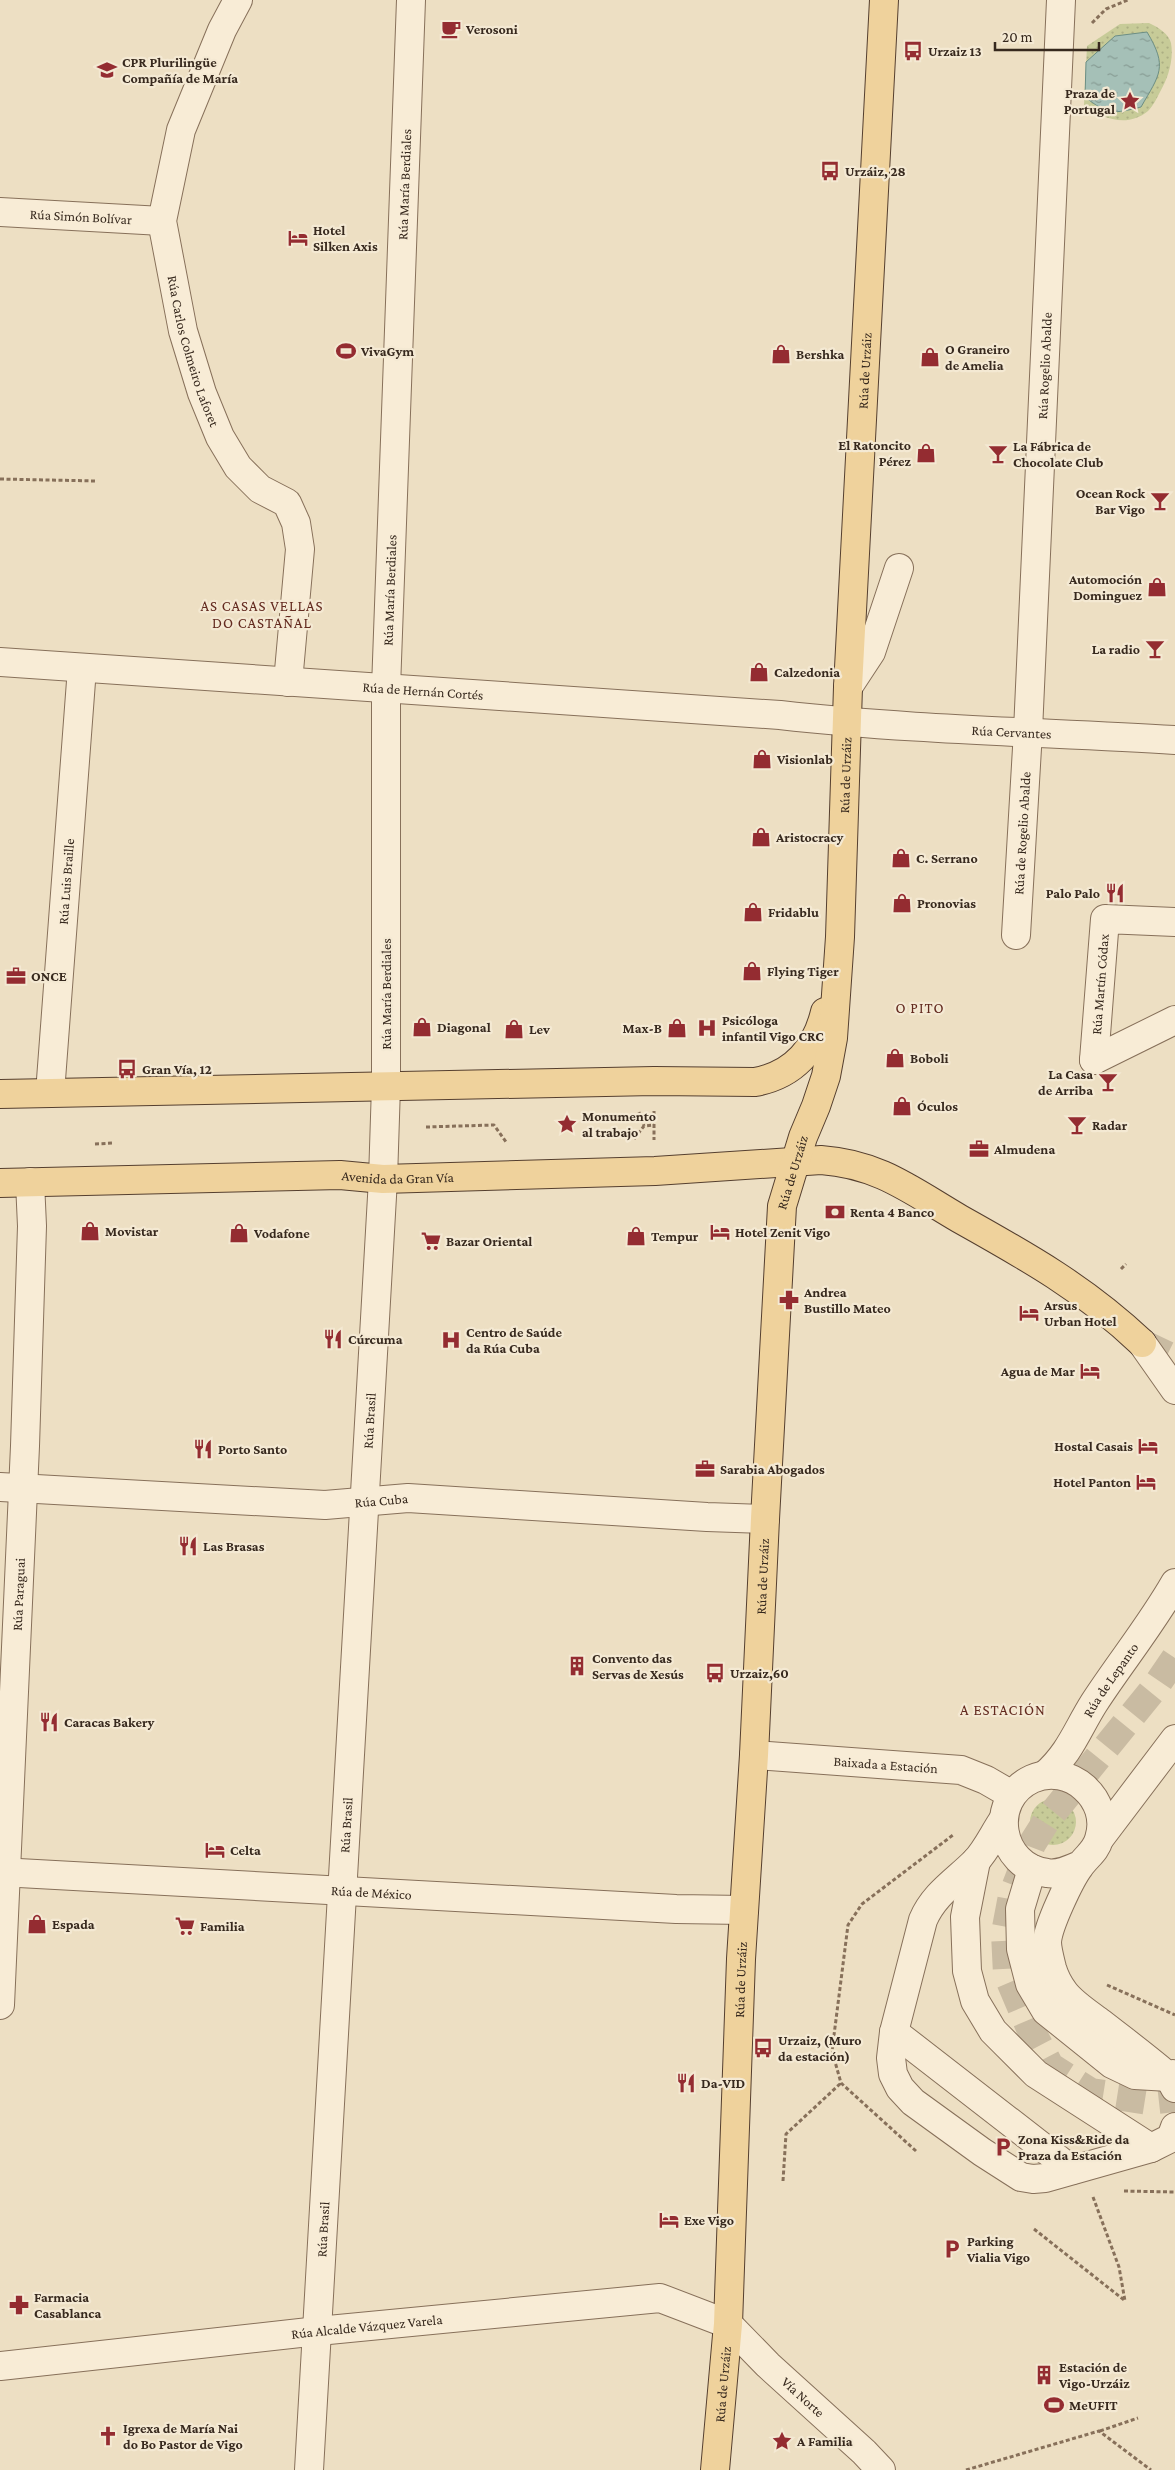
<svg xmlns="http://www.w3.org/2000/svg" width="1175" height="2470" viewBox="0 0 1175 2470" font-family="'Crimson Pro',serif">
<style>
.grass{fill:url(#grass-dots)}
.water{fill:url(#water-ripples);stroke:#6c8e84}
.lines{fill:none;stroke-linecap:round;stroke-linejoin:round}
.highway-tunnel{stroke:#c9bba2;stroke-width:28;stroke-dasharray:28 14;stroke-linecap:butt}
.minor-casing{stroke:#87705a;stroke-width:30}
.major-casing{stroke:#553f2f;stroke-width:30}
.path{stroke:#87705a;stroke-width:3;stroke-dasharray:4 2.5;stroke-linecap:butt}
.minor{stroke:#f8ecd6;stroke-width:28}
.major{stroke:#efd29c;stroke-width:28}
.labels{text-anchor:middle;stroke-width:4.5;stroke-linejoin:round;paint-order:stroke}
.poi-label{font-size:14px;font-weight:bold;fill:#37291e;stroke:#f4e9d3;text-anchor:start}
.street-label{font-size:14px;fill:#37291e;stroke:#f4e9d3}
.neighbourhood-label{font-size:15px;letter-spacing:1px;fill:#632a1f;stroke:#f4e9d3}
</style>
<defs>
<pattern id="grass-dots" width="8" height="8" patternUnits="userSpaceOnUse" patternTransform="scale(1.25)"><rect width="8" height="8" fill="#c7cb98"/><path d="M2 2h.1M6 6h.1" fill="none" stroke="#acae83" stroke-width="1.8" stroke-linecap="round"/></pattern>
<pattern id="water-ripples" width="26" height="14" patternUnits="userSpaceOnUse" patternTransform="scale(1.25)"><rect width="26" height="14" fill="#a5c0b7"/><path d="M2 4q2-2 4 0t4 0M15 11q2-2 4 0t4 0" fill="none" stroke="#879c94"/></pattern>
</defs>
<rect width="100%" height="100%" fill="#eddfc3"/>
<path class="grass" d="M1149,23C1158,27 1169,34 1171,43C1174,60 1168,78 1160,92C1157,98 1153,106 1148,111C1128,128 1102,119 1084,105L1087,46L1120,24Z
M1030 1822a23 23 0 1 1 46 0a23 23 0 1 1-46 0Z"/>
<path class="water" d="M1147,32C1168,67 1160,74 1141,107C1113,114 1108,115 1085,97L1086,62L1115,36Z"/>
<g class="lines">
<path class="highway-tunnel" d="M1142,1343L1175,1359
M1175,1658L1156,1686L1047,1820L1032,1844L1012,1896L1005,1933L1007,1974L1029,2026L1050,2066L1091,2092L1148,2101L1175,2098"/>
<defs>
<g id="minor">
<path id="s1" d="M238,0L222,30L181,130L162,221L183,331L202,393L220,437L238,467L260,489L287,503L296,523L300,549L288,682"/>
<path id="s2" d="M0,212L162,221"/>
<path id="s3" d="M0,662L780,715C911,730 1043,732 1175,740"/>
<path d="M848,687L871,652L899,568"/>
<path id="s4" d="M1016,935L1028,731L1061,0"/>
<path id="s5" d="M1094,1060L1105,919L1175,922"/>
<path d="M1094,1060L1175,1020"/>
<path id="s6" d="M50,1093L82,668"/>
<path d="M1142,1343L1175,1390"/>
<path id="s7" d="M0,1487L325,1505L408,1498L707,1517L765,1519"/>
<path id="s8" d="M754,1755L961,1770L986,1780L1012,1795"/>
<path id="s9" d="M1045,1775C1070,1753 1077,1730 1094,1703C1120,1663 1151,1625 1175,1583"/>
<path d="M1003,1820C994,1833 986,1851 975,1862C956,1881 934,1894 923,1920L894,2032L891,2058L893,2074L900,2088L913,2102L982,2152L1021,2177L1033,2179L1045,2178L1151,2148L1171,2138L1175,2127"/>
<path d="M1100,1838L1175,1739"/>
<path d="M976,1861L965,1917L967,1971L975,2001L993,2031L1036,2074L1151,2148"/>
<path d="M1080,1865C1069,1870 1058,1875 1047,1873C999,1867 987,1800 1032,1779C1069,1762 1112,1799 1099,1839C1096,1851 1087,1856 1080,1866C1070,1879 1048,1926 1047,1942C1047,1949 1050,1960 1052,1968C1054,1975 1059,1985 1064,1992C1073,2004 1089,2014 1101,2023C1124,2041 1147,2058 1169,2077L1175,2088"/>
<path d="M1032,1869L1020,1909L1021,1949L1030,1984L1046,2011L1112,2064L1135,2075L1169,2077L1173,2074"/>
<path id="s10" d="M0,1872L676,1909L744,1910"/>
<path id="s11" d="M0,2005L25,1446L32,1226L30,1182"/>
<path d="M894,2032L1072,2170"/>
<path id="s12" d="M0,2366L318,2331L660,2298L728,2324L768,2365L864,2452L881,2470"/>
<path id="s13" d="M309,2470L383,1179L386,1086V688L411,0"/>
</g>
<g id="major">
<path d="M0,1094L654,1081L755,1082C793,1075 816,1050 825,1012"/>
<path id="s14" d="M0,1183L340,1175L383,1179L655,1171L821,1160C879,1164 912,1191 960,1219C1028,1257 1085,1289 1142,1343"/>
<path id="s15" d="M715,2470L728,2324L741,1959L754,1755L765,1519L782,1206L803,1137L816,1106L826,1076L833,1038L840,937L848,687L884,0"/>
</g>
</defs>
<use href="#minor" class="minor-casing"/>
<use href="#major" class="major-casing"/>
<path class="path" d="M1092,23L1106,9L1128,0
M0,479L96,481
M654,1111V1140
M639,1112L644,1126
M426,1127L494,1125L506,1142
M634,1139L644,1126L654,1125
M95,1144L114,1143
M1121,1269L1126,1264
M1107,1985L1175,2015
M916,2151L841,2083L832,2051L848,1925L862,1904L953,1835
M783,2181L786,2134L841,2083
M1124,2191L1175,2192
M1093,2197L1119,2267L1125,2301
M1034,2229L1124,2300
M1100,2431L1138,2418
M966,2470L1099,2431L1151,2470"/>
<use href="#minor" class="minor"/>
<use href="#major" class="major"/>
</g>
<defs>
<symbol id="cafe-bare" viewBox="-9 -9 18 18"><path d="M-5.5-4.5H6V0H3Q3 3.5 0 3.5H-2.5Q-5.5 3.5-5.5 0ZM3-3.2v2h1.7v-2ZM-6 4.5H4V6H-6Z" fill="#942c31" stroke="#f4e9d3" stroke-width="2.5" paint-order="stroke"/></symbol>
<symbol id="bus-bare" viewBox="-9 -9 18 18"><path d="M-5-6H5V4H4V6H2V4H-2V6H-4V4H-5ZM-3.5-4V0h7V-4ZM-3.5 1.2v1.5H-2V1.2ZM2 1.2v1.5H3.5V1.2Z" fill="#942c31" stroke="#f4e9d3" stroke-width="2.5" paint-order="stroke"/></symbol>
<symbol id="school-bare" viewBox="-9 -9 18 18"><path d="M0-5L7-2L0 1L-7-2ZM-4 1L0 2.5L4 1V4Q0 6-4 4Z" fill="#942c31" stroke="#f4e9d3" stroke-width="2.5" paint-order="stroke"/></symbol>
<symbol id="sight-bare" viewBox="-9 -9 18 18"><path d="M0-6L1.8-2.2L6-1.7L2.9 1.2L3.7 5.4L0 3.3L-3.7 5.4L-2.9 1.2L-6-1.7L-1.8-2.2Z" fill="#942c31" stroke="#f4e9d3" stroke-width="2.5" paint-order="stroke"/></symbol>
<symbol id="hotel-bare" viewBox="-9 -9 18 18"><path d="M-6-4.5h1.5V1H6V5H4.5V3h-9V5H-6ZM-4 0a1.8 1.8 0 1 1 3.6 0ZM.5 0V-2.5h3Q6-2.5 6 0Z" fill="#942c31" stroke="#f4e9d3" stroke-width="2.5" paint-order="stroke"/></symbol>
<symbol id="stadium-bare" viewBox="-9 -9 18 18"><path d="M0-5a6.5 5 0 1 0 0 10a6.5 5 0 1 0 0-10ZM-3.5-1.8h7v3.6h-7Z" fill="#942c31" stroke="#f4e9d3" stroke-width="2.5" paint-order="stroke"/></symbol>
<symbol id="shop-bare" viewBox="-9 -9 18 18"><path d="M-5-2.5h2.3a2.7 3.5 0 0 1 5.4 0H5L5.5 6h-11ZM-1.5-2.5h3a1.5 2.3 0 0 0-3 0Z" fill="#942c31" stroke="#f4e9d3" stroke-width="2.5" paint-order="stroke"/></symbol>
<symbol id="bar-bare" viewBox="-9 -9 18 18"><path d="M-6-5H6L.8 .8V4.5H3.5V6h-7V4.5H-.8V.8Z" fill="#942c31" stroke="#f4e9d3" stroke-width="2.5" paint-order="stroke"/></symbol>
<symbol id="restaurant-bare" viewBox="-9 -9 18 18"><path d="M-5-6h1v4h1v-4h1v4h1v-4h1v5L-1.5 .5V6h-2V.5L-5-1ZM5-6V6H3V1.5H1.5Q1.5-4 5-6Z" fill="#942c31" stroke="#f4e9d3" stroke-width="2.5" paint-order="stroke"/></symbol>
<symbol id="office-bare" viewBox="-9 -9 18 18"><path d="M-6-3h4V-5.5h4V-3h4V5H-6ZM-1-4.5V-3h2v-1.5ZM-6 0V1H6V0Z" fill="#942c31" stroke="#f4e9d3" stroke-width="2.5" paint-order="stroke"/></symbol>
<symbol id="hospital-bare" viewBox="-9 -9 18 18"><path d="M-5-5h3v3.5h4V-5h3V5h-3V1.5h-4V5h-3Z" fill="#942c31" stroke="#f4e9d3" stroke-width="2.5" paint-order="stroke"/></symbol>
<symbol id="bank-bare" viewBox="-9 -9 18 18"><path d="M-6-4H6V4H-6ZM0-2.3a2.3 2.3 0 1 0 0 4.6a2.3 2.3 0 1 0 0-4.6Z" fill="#942c31" stroke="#f4e9d3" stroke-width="2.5" paint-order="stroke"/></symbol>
<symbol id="supermarket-bare" viewBox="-9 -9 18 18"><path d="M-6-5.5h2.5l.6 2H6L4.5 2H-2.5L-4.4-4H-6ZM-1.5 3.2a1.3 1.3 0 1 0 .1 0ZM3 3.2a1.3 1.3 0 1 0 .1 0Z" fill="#942c31" stroke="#f4e9d3" stroke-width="2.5" paint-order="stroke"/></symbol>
<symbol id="pharmacy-bare" viewBox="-9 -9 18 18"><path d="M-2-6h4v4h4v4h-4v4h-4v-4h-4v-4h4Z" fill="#942c31" stroke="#f4e9d3" stroke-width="2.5" paint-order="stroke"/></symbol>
<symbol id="building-bare" viewBox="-9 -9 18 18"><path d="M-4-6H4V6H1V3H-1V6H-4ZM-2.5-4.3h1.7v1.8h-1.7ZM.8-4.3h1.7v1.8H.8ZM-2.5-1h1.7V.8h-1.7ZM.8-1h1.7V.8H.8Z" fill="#942c31" stroke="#f4e9d3" stroke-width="2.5" paint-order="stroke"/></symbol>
<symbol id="parking-bare" viewBox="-9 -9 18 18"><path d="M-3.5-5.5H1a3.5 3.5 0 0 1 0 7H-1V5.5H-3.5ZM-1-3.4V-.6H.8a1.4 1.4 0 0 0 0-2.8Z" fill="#942c31" stroke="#f4e9d3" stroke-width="2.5" paint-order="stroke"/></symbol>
<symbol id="church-bare" viewBox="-9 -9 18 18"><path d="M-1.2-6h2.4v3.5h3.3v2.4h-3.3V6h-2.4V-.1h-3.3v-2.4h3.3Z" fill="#942c31" stroke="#f4e9d3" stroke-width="2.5" paint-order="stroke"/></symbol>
</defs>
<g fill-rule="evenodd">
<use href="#cafe-bare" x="437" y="15" width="28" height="28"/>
<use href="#bus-bare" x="899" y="37" width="28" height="28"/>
<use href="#school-bare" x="93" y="56" width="28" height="28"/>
<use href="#sight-bare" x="1116" y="87" width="28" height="28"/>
<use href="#bus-bare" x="816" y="157" width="28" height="28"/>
<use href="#hotel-bare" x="284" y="224" width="28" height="28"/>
<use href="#stadium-bare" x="332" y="337" width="28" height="28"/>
<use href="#shop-bare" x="767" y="340" width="28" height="28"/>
<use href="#shop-bare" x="916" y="343" width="28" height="28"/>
<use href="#shop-bare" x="912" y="439" width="28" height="28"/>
<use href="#bar-bare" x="984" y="440" width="28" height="28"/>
<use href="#bar-bare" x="1146" y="487" width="28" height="28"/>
<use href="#shop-bare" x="1143" y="573" width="28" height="28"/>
<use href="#bar-bare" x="1141" y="635" width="28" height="28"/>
<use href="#shop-bare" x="745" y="658" width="28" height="28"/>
<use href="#shop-bare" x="748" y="745" width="28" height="28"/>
<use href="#shop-bare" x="747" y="823" width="28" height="28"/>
<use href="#shop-bare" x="887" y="844" width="28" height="28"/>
<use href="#restaurant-bare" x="1101" y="879" width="28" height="28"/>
<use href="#shop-bare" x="888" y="889" width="28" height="28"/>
<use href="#shop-bare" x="739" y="898" width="28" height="28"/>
<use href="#shop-bare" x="738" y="957" width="28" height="28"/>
<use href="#office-bare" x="2" y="962" width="28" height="28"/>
<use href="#shop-bare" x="408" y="1013" width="28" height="28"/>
<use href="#shop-bare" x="663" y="1014" width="28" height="28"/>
<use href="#hospital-bare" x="693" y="1014" width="28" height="28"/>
<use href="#shop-bare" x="500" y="1015" width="28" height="28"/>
<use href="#shop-bare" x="881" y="1044" width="28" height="28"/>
<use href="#bus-bare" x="113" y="1055" width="28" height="28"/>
<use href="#bar-bare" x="1094" y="1068" width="28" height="28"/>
<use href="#shop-bare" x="888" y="1092" width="28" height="28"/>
<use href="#sight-bare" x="553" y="1110" width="28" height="28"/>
<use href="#bar-bare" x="1063" y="1111" width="28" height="28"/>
<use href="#office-bare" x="965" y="1135" width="28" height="28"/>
<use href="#bank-bare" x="821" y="1198" width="28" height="28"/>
<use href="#shop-bare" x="76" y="1217" width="28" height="28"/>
<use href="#hotel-bare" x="706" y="1218" width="28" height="28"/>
<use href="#shop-bare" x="225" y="1219" width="28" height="28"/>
<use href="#shop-bare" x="622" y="1222" width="28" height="28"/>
<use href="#supermarket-bare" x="417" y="1227" width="28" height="28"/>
<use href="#pharmacy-bare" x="775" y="1286" width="28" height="28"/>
<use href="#hotel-bare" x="1015" y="1299" width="28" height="28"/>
<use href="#restaurant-bare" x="319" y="1325" width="28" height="28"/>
<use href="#hospital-bare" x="437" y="1326" width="28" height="28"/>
<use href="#hotel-bare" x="1076" y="1357" width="28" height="28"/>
<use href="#hotel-bare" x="1134" y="1432" width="28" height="28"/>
<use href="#restaurant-bare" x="189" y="1435" width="28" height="28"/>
<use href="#office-bare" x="691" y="1455" width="28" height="28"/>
<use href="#hotel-bare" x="1132" y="1468" width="28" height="28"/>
<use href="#restaurant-bare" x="174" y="1532" width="28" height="28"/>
<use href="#building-bare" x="563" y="1652" width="28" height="28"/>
<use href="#bus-bare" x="701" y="1659" width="28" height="28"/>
<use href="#restaurant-bare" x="35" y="1708" width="28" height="28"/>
<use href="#hotel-bare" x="201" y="1836" width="28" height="28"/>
<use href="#shop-bare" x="23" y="1910" width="28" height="28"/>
<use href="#supermarket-bare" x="171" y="1912" width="28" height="28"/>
<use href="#bus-bare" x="749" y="2034" width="28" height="28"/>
<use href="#restaurant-bare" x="672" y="2069" width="28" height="28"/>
<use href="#parking-bare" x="989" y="2133" width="28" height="28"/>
<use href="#hotel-bare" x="655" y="2206" width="28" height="28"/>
<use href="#parking-bare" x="938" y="2235" width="28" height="28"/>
<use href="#pharmacy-bare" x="5" y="2291" width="28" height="28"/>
<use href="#building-bare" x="1030" y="2361" width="28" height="28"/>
<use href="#stadium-bare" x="1040" y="2391" width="28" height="28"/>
<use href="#church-bare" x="94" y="2422" width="28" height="28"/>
<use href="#sight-bare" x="768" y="2427" width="28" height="28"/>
</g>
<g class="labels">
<g class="poi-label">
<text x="466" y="34">Verosoni</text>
<text x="928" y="56">Urzaiz 13</text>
<text x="122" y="67">CPR Plurilingüe<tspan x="122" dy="16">Compañía de María</tspan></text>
<text x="1115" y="98" text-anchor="end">Praza de<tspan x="1115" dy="16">Portugal</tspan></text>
<text x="845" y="176">Urzáiz, 28</text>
<text x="313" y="235">Hotel<tspan x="313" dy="16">Silken Axis</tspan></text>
<text x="945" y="354">O Graneiro<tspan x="945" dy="16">de Amelia</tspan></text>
<text x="361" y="356">VivaGym</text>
<text x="796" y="359">Bershka</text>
<text x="911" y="450" text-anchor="end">El Ratoncito<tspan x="911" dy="16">Pérez</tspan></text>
<text x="1013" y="451">La Fábrica de<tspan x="1013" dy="16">Chocolate Club</tspan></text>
<text x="1145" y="498" text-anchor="end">Ocean Rock<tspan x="1145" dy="16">Bar Vigo</tspan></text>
<text x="1142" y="584" text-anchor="end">Automoción<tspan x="1142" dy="16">Dominguez</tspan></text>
<text x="1140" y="654" text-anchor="end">La radio</text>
<text x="774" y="677">Calzedonia</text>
<text x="777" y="764">Visionlab</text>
<text x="776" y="842">Aristocracy</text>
<text x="916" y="863">C. Serrano</text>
<text x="1100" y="898" text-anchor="end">Palo Palo</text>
<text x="917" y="908">Pronovias</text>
<text x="768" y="917">Fridablu</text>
<text x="767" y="976">Flying Tiger</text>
<text x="31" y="981">ONCE</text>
<text x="722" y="1025">Psicóloga<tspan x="722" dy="16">infantil Vigo CRC</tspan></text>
<text x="437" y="1032">Diagonal</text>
<text x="662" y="1033" text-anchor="end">Max-B</text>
<text x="529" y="1034">Lev</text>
<text x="910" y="1063">Boboli</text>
<text x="142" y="1074">Gran Vía, 12</text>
<text x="1093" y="1079" text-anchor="end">La Casa<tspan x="1093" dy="16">de Arriba</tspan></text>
<text x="917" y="1111">Óculos</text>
<text x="582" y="1121">Monumento<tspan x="582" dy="16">al trabajo</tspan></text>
<text x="1092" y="1130">Radar</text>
<text x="994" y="1154">Almudena</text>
<text x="850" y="1217">Renta 4 Banco</text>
<text x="105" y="1236">Movistar</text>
<text x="735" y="1237">Hotel Zenit Vigo</text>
<text x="254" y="1238">Vodafone</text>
<text x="651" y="1241">Tempur</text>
<text x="446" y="1246">Bazar Oriental</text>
<text x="804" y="1297">Andrea<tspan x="804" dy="16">Bustillo Mateo</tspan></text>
<text x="1044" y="1310">Arsus<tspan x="1044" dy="16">Urban Hotel</tspan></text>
<text x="466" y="1337">Centro de Saúde<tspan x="466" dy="16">da Rúa Cuba</tspan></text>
<text x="348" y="1344">Cúrcuma</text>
<text x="1075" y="1376" text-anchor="end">Agua de Mar</text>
<text x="1133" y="1451" text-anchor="end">Hostal Casais</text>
<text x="218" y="1454">Porto Santo</text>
<text x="720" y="1474">Sarabia Abogados</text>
<text x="1131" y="1487" text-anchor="end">Hotel Panton</text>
<text x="203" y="1551">Las Brasas</text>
<text x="592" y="1663">Convento das<tspan x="592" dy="16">Servas de Xesús</tspan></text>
<text x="730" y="1678">Urzaiz,60</text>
<text x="64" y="1727">Caracas Bakery</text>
<text x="230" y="1855">Celta</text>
<text x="52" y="1929">Espada</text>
<text x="200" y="1931">Familia</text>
<text x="778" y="2045">Urzaiz, (Muro<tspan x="778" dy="16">da estación)</tspan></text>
<text x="701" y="2088">Da-VID</text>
<text x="1018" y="2144">Zona Kiss&amp;Ride da<tspan x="1018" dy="16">Praza da Estación</tspan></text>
<text x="684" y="2225">Exe Vigo</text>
<text x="967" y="2246">Parking<tspan x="967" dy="16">Vialia Vigo</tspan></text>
<text x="34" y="2302">Farmacia<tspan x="34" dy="16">Casablanca</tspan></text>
<text x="1059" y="2372">Estación de<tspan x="1059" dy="16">Vigo-Urzáiz</tspan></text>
<text x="1069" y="2410">MeUFIT</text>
<text x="123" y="2433">Igrexa de María Nai<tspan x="123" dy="16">do Bo Pastor de Vigo</tspan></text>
<text x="797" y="2446">A Familia</text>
</g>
<g class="street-label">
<text dy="5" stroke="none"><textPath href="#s13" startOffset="2288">Rúa María Berdiales</textPath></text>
<text dy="5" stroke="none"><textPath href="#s2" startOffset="81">Rúa Simón Bolívar</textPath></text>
<text dy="5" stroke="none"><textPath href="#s1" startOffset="369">Rúa Carlos Colmeiro Laforet</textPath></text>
<text dy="5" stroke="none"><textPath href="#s4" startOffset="570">Rúa Rogelio Abalde</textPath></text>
<text dy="5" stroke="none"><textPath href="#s15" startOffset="2110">Rúa de Urzáiz</textPath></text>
<text dy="5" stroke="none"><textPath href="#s13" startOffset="1882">Rúa María Berdiales</textPath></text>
<text dy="5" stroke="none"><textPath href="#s3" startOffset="424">Rúa de Hernán Cortés</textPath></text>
<text dy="5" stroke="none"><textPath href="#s3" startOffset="1014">Rúa Cervantes</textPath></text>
<text dy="5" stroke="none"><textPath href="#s15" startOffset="1705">Rúa de Urzáiz</textPath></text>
<text dy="5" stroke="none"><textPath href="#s4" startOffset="102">Rúa de Rogelio Abalde</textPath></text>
<text dy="5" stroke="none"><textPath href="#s6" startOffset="212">Rúa Luis Braille</textPath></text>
<text dy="5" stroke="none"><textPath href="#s5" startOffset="76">Rúa Martín Códax</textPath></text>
<text transform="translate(386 994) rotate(-90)" y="5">Rúa María Berdiales</text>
<text dy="5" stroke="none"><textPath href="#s15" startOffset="1301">Rúa de Urzáiz</textPath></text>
<text dy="5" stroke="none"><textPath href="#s14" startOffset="398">Avenida da Gran Vía</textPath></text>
<text dy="5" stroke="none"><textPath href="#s13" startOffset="1051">Rúa Brasil</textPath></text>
<text dy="5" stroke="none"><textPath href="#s7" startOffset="382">Rúa Cuba</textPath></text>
<text dy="5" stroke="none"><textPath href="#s15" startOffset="895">Rúa de Urzáiz</textPath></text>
<text dy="5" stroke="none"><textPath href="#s11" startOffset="411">Rúa Paraguai</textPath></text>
<text dy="5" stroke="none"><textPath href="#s9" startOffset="116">Rúa de Lepanto</textPath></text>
<text dy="5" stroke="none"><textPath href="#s8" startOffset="132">Baixada a Estación</textPath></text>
<text dy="5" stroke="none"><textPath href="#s13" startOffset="646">Rúa Brasil</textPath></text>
<text dy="5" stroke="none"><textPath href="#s10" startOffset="372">Rúa de México</textPath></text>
<text dy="5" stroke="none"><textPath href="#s15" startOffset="491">Rúa de Urzáiz</textPath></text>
<text dy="5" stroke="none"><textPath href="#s13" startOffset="241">Rúa Brasil</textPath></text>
<text dy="5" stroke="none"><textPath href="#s12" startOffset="369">Rúa Alcalde Vázquez Varela</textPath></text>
<text dy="5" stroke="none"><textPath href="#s15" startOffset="86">Rúa de Urzáiz</textPath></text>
<text dy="5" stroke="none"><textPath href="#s12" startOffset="841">Vía Norte</textPath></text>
</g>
<g class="neighbourhood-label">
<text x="262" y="611">AS CASAS VELLAS<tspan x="262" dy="17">DO CASTAÑAL</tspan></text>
<text x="920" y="1013">O PITO</text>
<text x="1003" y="1715">A ESTACIÓN</text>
</g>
</g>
<path d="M995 42v8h104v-8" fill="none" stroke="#37291e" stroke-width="2.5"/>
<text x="1002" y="42" font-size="15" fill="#37291e" stroke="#f4e9d3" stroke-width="4" paint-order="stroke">20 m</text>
</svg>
